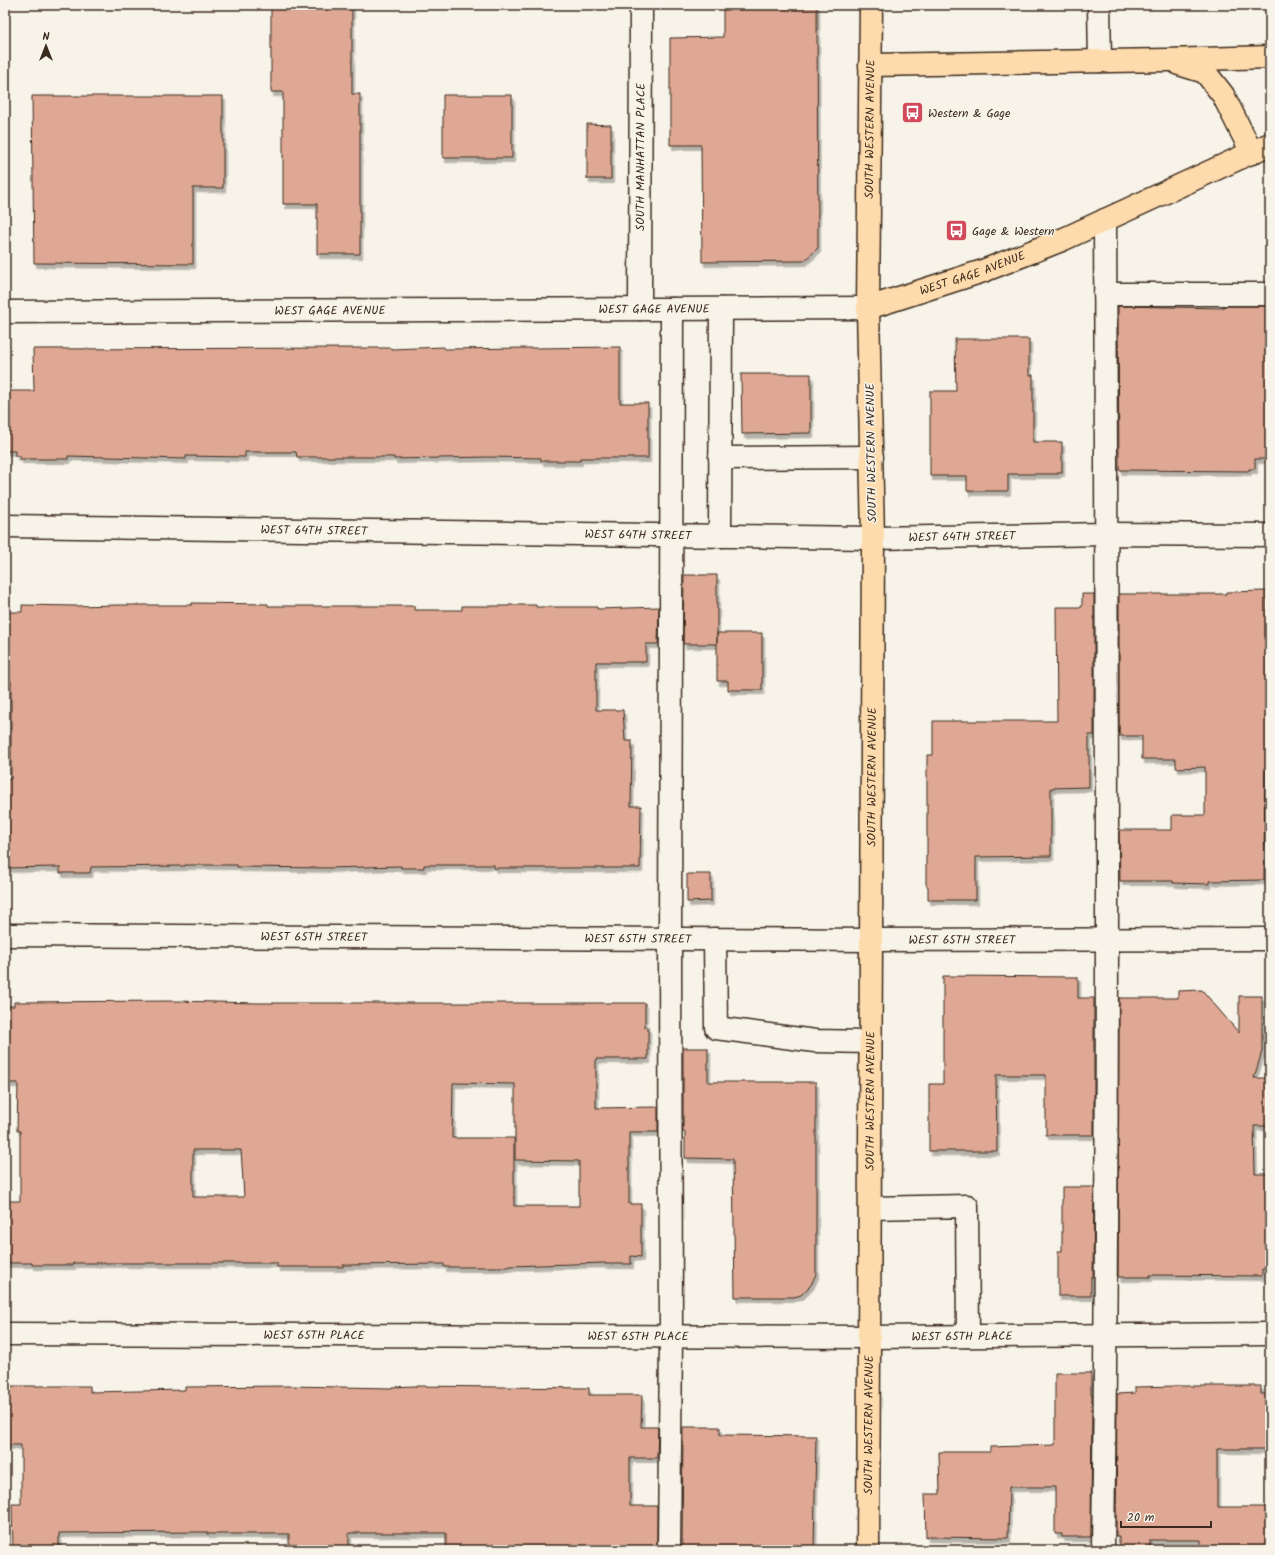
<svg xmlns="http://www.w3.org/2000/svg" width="1275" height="1555" viewBox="0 0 1275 1555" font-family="Kalam,sans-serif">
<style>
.building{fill:#dea894;stroke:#3b2a1e;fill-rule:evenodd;filter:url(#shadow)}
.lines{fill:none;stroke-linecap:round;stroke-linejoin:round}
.minor-casing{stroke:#3b2a1e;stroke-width:25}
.major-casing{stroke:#3b2a1e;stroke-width:25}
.minor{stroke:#f7f3e8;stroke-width:22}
.major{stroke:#fedbac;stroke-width:22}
.labels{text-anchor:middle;stroke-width:3;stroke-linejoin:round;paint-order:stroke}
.poi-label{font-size:12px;fill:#3b2a1e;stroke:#f7f3e8;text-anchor:start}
.street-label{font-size:12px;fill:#3b2a1e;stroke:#f7f3e8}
</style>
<defs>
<filter id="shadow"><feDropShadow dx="2.5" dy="4.5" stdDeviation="0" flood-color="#0004"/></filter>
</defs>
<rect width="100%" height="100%" fill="#f7f3e8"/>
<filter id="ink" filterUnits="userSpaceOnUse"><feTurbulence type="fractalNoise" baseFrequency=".025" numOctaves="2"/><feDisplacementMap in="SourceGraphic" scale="8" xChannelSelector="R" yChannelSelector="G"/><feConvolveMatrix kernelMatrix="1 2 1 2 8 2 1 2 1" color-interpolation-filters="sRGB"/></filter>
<g filter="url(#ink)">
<path class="building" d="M271,5H352V94H360V254H317V204H283V92H271Z
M723,5H817L818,248L804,261L702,262L701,145H670V38L723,37Z
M443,95H512V158H443Z
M32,96H223V188H193V264L34,263Z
M587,124L611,125V179H587Z
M1118,306L1223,308V306H1270V459H1255V469H1249V471L1119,470Z
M955,339H1029V375H1033V442H1062V472H1058V474H1008V490L1007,491H967V476H930V391H956Z
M444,347V349L620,347V403H648V458H580V461H541V458L488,457L394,459V457H297L296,452H245V457L186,456V459L68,456V459H20V456H15V451H6L5,449V400H7V391H34L33,349L369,348H391V349Z
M741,374H811V433L742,434Z
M684,575H717V644H683Z
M1267,591V705H1270V771H1265L1264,880L1211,881H1209V884L1173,883V881H1120L1119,830H1172V815H1205V767L1176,768V759H1142V736H1119V594H1226V592Z
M1082,594H1094V735H1089V787L1051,788V856L976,857V900H928V887L926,884V856H927V755H933V721H1057L1056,607H1082Z
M192,603L268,604V606H414V610H462V606H509V605H536V607H597V609L659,607L658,644H646V662H596V710H623L625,741H632L631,806H641L640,868H494V865H424V868H401V866L330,868L237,867V865H185V866L91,867L90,873H60V867L5,868V780L11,779V681H6L5,680V612H22V605L75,606L118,605H192Z
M717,633H762V690H728V681H717Z
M687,874H711V901L687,902Z
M943,976L1078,977V998H1094V1135H1046V1075H996L997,1151H929V1084H943Z
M1202,990L1239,1033V996H1262V1051L1254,1078H1270V1126H1254L1255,1174H1270V1269H1262V1276L1150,1275V1277H1118L1119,998H1178V991Z
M175,1001L257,1003H645V1027H648V1059H596V1108L658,1107V1132H629V1204H641V1257L631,1256V1264H605V1263L509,1266V1267H444V1264L343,1265V1267H277V1263H73V1265H32V1263H5V1201H20V1131H17L18,1083H5V1006H14V1002ZM453,1083L515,1084V1160L579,1161V1206H514V1138H452ZM193,1150H241L244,1197H193Z
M683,1048H708V1082H816V1274L811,1285L801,1295L794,1297H735L733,1159L685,1158V1132H683Z
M1062,1187H1094L1093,1277H1091V1296H1058V1251H1062Z
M1055,1373H1091V1394H1092L1091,1537H1062V1534H1055V1487H1009L1008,1538L926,1537L925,1494H940L939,1452H990V1447L1055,1445Z
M5,1386H90V1392L185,1390V1387L289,1386L392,1388V1387L414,1386L589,1388V1395H642L641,1427H658L657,1458H630V1506H657V1550H446V1533H349V1550H289V1534H207V1532L59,1533V1550H13L12,1504H21V1445H5Z
M1178,1386H1261V1394H1270V1449H1217V1507H1270V1541H1266V1550H1201V1540H1150V1547H1147V1550H1119V1537H1116L1117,1394L1135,1393V1387Z
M683,1427H720V1435L816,1436L814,1550H682Z"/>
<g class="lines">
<defs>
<g id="minor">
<path d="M1099,5L1100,61"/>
<path d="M1105,294H1270"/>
<path id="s1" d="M640,309L641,5"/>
<path id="s2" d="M5,312L868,308"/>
<path d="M720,458L872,457"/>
<path id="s3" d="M5,526L873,538L1106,534L1270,535"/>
<path d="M720,536L721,309"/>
<path id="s4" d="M5,935L871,940L1270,939"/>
<path d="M715,939L716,1028L815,1041L870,1042"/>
<path d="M870,1208L967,1206L968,1336"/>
<path id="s5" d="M5,1334L869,1337L1270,1334"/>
<path d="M669,1550L671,1337L670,939L672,309"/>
<path d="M1103,1550C1109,1107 1107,663 1105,220"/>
</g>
<g id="major">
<path d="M1179,64L1205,72L1223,95L1252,153"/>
<path d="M870,65L1167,60L1270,57"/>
<path id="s6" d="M868,308L983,271L1064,239L1270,144"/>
<path id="s7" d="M868,1550L873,538L868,308L871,5"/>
</g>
</defs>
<use href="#minor" class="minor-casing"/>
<use href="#major" class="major-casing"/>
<use href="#minor" class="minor"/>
<use href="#major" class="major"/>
</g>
</g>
<defs>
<symbol id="bus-square" viewBox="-11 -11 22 22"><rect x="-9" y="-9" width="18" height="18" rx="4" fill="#d1495b" stroke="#f7f3e8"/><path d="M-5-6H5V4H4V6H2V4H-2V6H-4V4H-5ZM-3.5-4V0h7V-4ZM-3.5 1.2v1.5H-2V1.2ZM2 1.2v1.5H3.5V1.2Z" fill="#fff"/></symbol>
</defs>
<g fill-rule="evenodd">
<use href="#bus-square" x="900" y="100" width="25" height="25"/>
<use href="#bus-square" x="944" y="218" width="25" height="25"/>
</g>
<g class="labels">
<g class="poi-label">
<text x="928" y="117">Western &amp; Gage</text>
<text x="972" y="235">Gage &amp; Western</text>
</g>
<g class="street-label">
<text dy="4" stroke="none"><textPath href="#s7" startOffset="1421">SOUTH WESTERN AVENUE</textPath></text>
<text dy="4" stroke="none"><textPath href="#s1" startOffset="152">SOUTH MANHATTAN PLACE</textPath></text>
<text dy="4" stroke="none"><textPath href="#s6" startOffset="110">WEST GAGE AVENUE</textPath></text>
<text dy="4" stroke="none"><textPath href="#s2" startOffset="649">WEST GAGE AVENUE</textPath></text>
<text dy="4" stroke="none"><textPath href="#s2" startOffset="325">WEST GAGE AVENUE</textPath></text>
<text transform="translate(871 453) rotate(-91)" y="4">SOUTH WESTERN AVENUE</text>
<text dy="4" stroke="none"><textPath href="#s3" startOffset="309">WEST 64TH STREET</textPath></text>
<text dy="4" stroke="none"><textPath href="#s3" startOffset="633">WEST 64TH STREET</textPath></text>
<text dy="4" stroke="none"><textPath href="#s3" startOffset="957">WEST 64TH STREET</textPath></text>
<text dy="4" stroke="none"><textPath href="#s7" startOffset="773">SOUTH WESTERN AVENUE</textPath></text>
<text dy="4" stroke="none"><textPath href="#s4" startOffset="309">WEST 65TH STREET</textPath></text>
<text dy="4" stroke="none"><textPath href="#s4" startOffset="633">WEST 65TH STREET</textPath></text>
<text dy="4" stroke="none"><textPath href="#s4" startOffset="957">WEST 65TH STREET</textPath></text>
<text dy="4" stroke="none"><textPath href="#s7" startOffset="449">SOUTH WESTERN AVENUE</textPath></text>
<text dy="4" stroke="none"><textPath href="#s5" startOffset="309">WEST 65TH PLACE</textPath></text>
<text dy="4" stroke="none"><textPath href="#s5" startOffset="633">WEST 65TH PLACE</textPath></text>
<text dy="4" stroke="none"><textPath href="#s5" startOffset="957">WEST 65TH PLACE</textPath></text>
<text dy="4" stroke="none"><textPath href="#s7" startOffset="125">SOUTH WESTERN AVENUE</textPath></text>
</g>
</g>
<rect width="1275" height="1555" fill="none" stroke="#f7f3e8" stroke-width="20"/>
<rect x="10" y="10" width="1255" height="1535" fill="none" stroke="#3b2a1e" stroke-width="1.5" filter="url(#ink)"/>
<g transform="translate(46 46)" stroke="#f7f3e8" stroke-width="3" paint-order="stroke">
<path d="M0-3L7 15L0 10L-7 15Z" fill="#3b2a1e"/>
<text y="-6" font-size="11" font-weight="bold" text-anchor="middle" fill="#3b2a1e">N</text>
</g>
<path d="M1121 1521v6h90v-6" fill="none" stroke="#3b2a1e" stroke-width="2"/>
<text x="1127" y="1521" font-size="12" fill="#3b2a1e" stroke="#f7f3e8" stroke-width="3" paint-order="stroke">20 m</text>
</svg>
